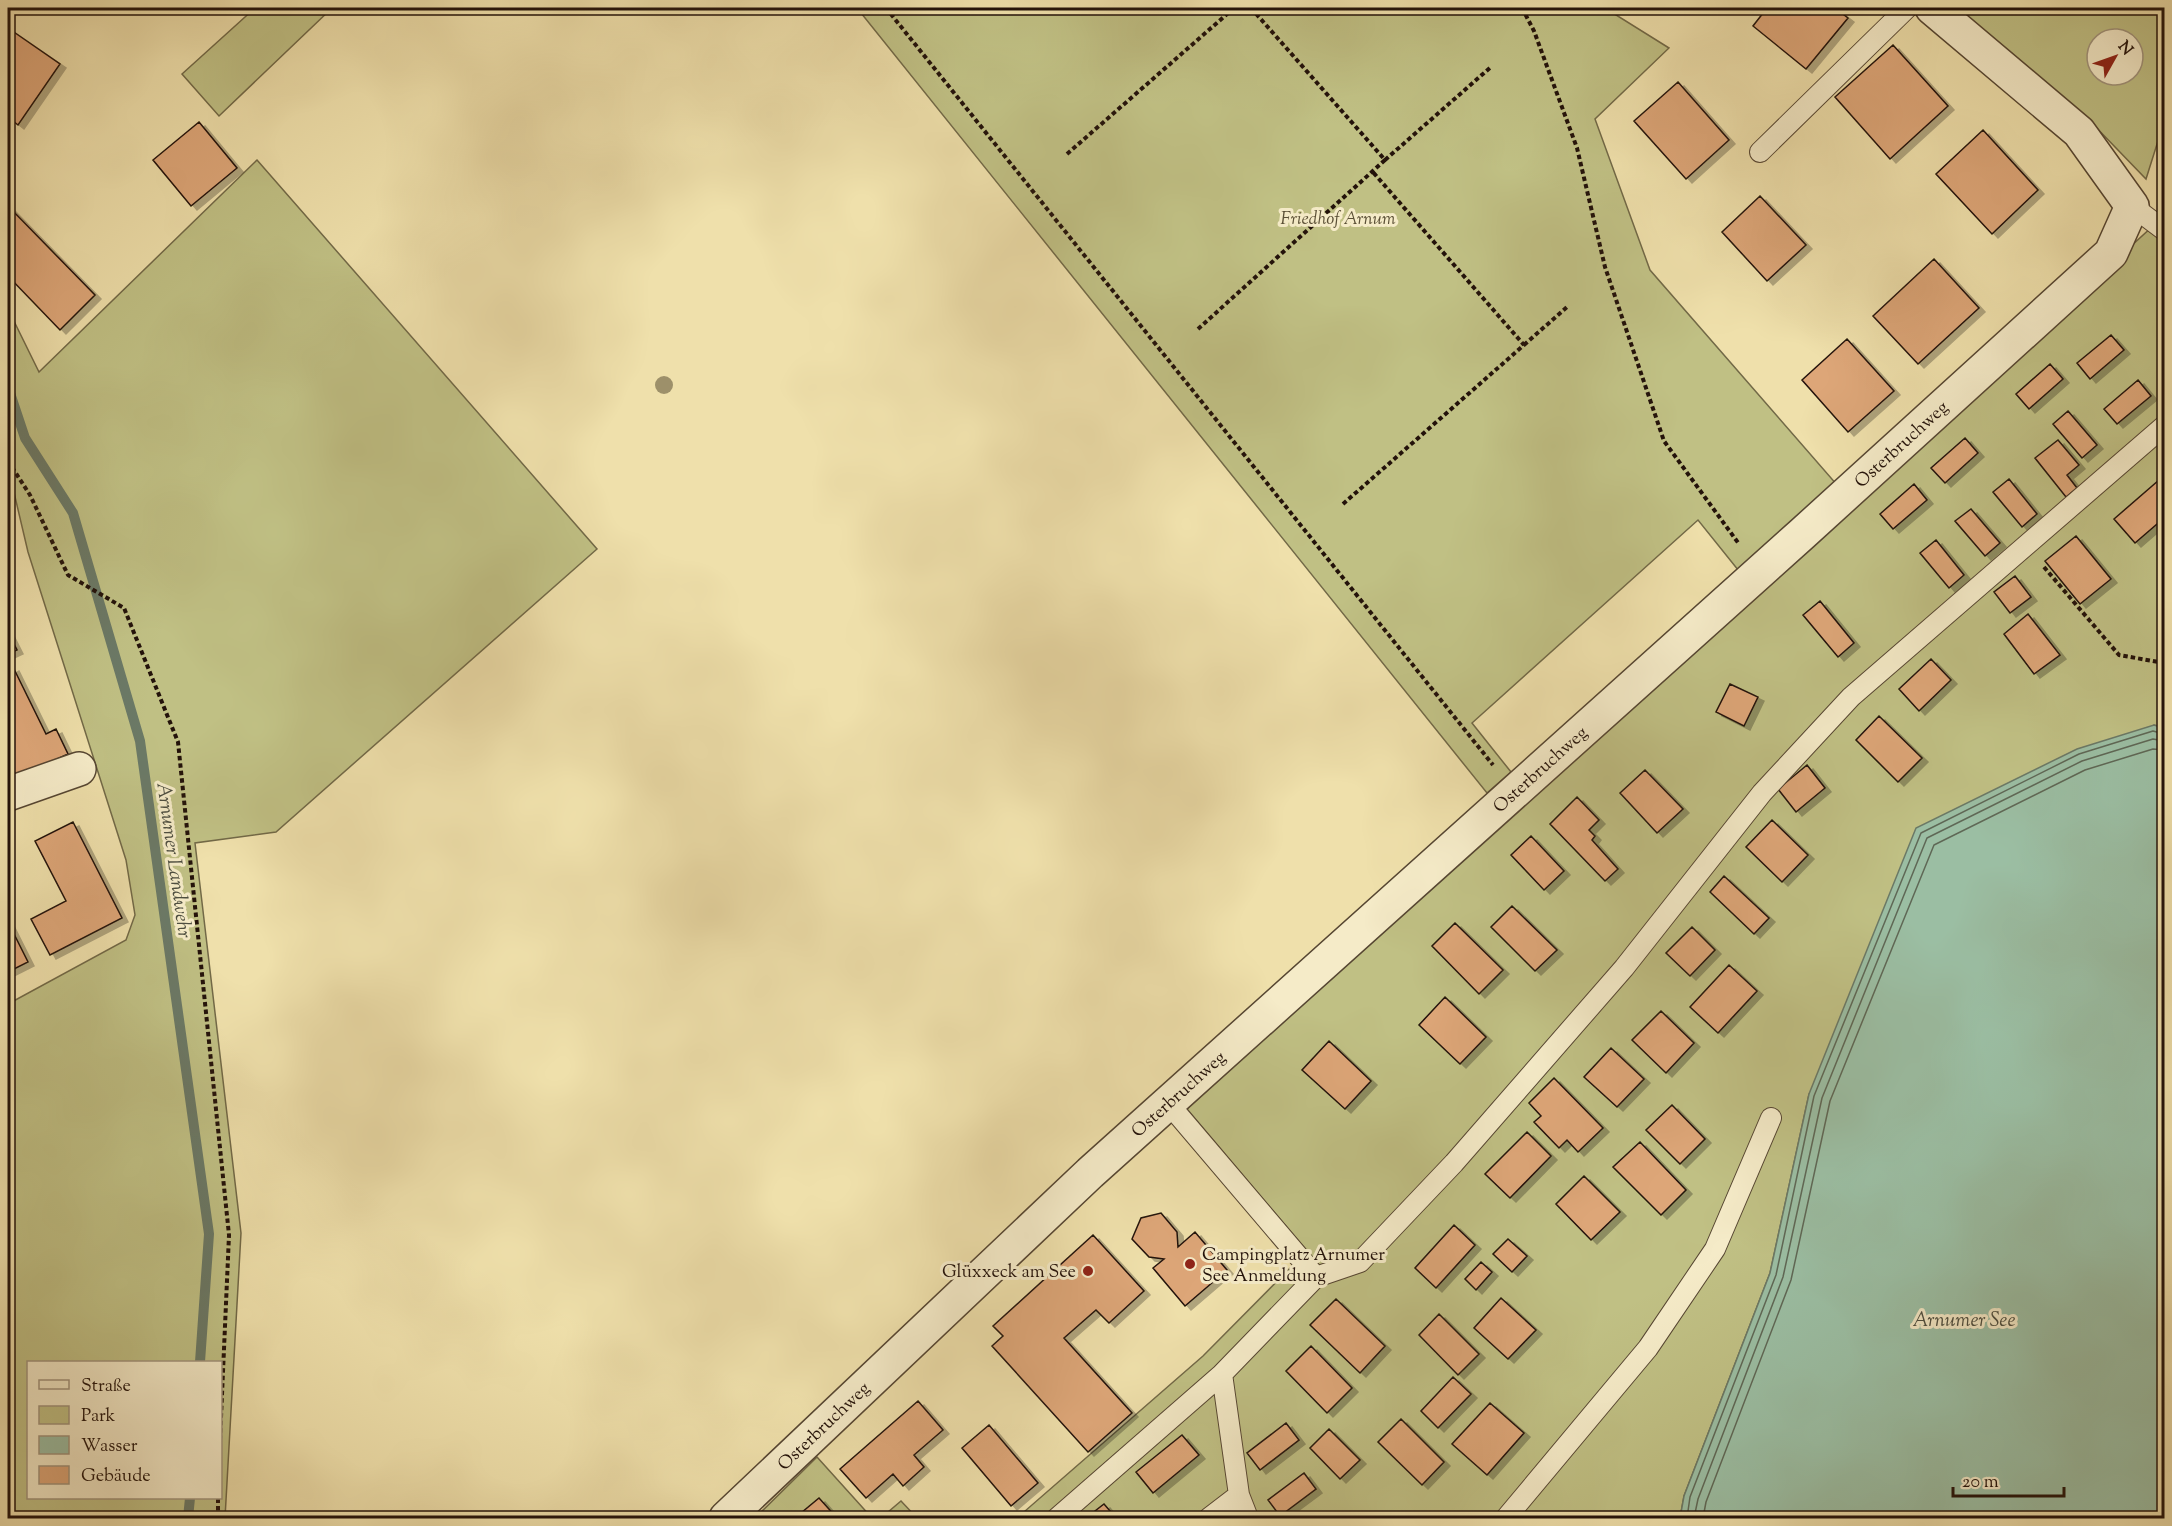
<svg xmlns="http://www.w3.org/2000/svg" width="2172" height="1526" viewBox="0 0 2172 1526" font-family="'Sorts Mill Goudy',serif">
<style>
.green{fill:#c0c084;stroke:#726947;stroke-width:1.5;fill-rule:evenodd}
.water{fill:#9bbea3;stroke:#6b7966;stroke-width:1.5}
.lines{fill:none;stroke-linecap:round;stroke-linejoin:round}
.shore{stroke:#5f6856;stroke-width:1.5}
.stream{stroke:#6b7966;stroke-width:10}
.building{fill:#dda678;stroke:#23120a;stroke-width:1.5;filter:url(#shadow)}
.lane-casing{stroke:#564632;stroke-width:22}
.street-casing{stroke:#564632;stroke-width:36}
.path{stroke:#23120a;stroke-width:4;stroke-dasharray:4.5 3;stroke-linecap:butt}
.lane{stroke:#f5ebc8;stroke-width:20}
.street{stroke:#f5ebc8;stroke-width:33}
.tree{fill:#9d906a}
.poi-dot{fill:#8f2418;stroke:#f5ebc8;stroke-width:2}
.labels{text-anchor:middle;stroke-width:6;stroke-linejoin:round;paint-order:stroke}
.park-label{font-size:18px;font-style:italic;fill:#5a4f35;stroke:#f5ebc8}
.street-label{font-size:18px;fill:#23120a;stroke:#f5ebc8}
.poi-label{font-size:18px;fill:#23120a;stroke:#f5ebc8;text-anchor:start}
.water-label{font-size:20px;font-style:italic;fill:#4d4e40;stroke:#f5ebc8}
</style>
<defs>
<filter id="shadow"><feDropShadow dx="6" dy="4" stdDeviation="0" flood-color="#0004"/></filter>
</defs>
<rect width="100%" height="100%" fill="#efe0ab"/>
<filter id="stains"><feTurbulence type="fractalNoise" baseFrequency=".00333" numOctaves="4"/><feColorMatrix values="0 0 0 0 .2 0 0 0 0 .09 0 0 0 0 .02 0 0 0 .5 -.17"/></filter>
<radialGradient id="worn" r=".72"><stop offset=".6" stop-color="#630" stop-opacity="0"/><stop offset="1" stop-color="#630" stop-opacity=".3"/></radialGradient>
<path class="green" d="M255,8H332L219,116L182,74Z
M857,8H1605L1669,48L1595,119L1650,270L1851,501L2164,216V728L2154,725L1809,1094L1770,1273L1684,1496L1680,1518H1017L1203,1356L1307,1251L1187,1109L1755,591L1698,520L1472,723L1511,772L1487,793Z
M1954,8H2164V122L2146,179L2088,119ZM2097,39H2133V75H2097Z
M257,160L597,549L276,832L195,843L241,1233L225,1518H8V1004L126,940L135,915L126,860L28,552L8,467V309L39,372ZM220,1362V1498H28V1362Z
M817,1457L872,1518H755Z
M901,1501L917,1518H881Z"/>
<path class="water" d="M2154,725L2164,728V1518H1680L1684,1496L1770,1273L1809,1094L1916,828L2077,749Z"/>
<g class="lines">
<path class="shore" d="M1687,1518L1690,1497L1776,1275L1814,1096L1921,833L2079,754L2153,731L2164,734
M1694,1518L1698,1499L1783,1277L1822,1098L1927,838L2082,761L2153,739L2164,741
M1703,1518L1706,1502L1791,1280L1830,1101L1934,845L2085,770L2153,749L2164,750"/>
<path class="stream" d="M8,387L25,438L73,513L140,741L209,1234L200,1362
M188,1518L190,1498"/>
</g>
<path class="building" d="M1767,8H1835L1848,18L1806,69L1753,26Z
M8,28L60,64L18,125L8,117Z
M1893,45L1948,106L1890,159L1835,97Z
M1678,82L1729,140L1686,179L1634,121Z
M199,122L237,168L191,206L153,160Z
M1983,130L2038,190L1992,234L1936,174Z
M1760,196L1806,245L1767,281L1722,232Z
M8,206L95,295L60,330L8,276Z
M1934,259L1979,308L1918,364L1873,316Z
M2111,335L2124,350L2090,379L2077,363Z
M1847,339L1894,391L1848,432L1802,380Z
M2050,364L2063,379L2029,409L2016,394Z
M2138,380L2151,396L2117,424L2104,409Z
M2068,411L2097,445L2082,458L2053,424Z
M1965,438L1978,453L1945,483L1931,468Z
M2058,440L2079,465L2067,475L2077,488L2066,497L2035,458Z
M2009,479L2037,514L2022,527L1993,492Z
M2159,480L2164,486V518L2135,543L2114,519Z
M1914,484L1927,500L1893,529L1880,514Z
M1971,509L2000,543L1985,556L1955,521Z
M2076,536L2111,579L2080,604L2045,561Z
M1936,540L1964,575L1949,588L1920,553Z
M2015,576L2031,597L2010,613L1994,592Z
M1820,601L1854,643L1838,657L1803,615Z
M2028,614L2060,655L2034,674L2004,634Z
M8,632L17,650L8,654Z
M1931,659L1951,680L1919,711L1899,689Z
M13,667L46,734L56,729L68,754L13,780L8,769V670Z
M1730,684L1758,697L1744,726L1716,712Z
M1879,716L1922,758L1898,782L1856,740Z
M1807,765L1825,788L1796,812L1778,789Z
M1645,770L1683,809L1657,833L1620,793Z
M1577,797L1599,820L1589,830L1595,836L1592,840L1618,869L1605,881L1550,824Z
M1772,820L1808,855L1782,882L1746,847Z
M73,822L122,918L50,955L31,919L66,901L35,841Z
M1531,836L1564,871L1544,890L1511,855Z
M1724,876L1769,918L1754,934L1710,892Z
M1512,906L1557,950L1535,971L1491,927Z
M8,922L28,962L8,972Z
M1455,923L1503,970L1479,994L1432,946Z
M1692,927L1715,950L1690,976L1666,953Z
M1729,965L1757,991L1718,1033L1690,1007Z
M1445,997L1486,1037L1460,1064L1419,1025Z
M1661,1011L1694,1043L1666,1073L1632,1040Z
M1329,1041L1371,1081L1345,1109L1302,1070Z
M1611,1048L1644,1079L1617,1107L1584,1077Z
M1554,1078L1603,1128L1578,1152L1567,1140L1559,1148L1534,1122L1541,1116L1529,1103Z
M1672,1105L1705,1139L1680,1164L1646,1130Z
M1527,1132L1551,1156L1510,1198L1485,1174Z
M1640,1142L1686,1190L1661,1215L1613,1167Z
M1584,1176L1620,1212L1591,1240L1556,1204Z
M1161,1213L1177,1232L1178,1247L1195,1232L1227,1270L1185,1306L1153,1268L1164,1259L1149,1257L1132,1239L1141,1218Z
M1454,1225L1475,1245L1436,1288L1415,1268Z
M1093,1235L1144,1291L1109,1323L1096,1310L1064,1338L1132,1413L1088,1452L992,1346L1003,1336L993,1326Z
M1508,1239L1527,1256L1512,1272L1493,1254Z
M1481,1262L1492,1272L1476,1290L1465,1279Z
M1501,1298L1536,1330L1508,1359L1474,1328Z
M1336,1299L1385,1346L1360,1373L1310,1325Z
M1439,1314L1479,1354L1458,1375L1419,1335Z
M1311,1346L1352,1388L1327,1413L1286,1371Z
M1453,1377L1471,1394L1438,1428L1421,1411Z
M918,1401L943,1430L914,1455L924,1467L903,1486L893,1474L866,1498L840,1469Z
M1490,1403L1524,1433L1487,1475L1452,1444Z
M1401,1419L1444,1462L1422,1485L1378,1442Z
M1286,1423L1299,1440L1260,1470L1247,1453Z
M989,1425L1038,1483L1011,1506L962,1448Z
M1329,1429L1360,1460L1340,1479L1310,1448Z
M1182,1435L1199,1455L1153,1493L1136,1472Z
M1304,1473L1316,1489L1280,1516L1268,1500Z
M819,1498L837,1518H795Z
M1104,1504L1116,1518H1086Z
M1359,1512L1361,1518H1335Z"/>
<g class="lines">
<defs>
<path id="lane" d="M1760,152L1907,8
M2132,206L2164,230
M1168,1103L1316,1277
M1057,1518L1222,1374
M1209,1518L1239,1495
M1248,1518L1239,1495L1222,1374L1316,1277L1360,1262L1454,1163L1624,968L1762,793L1851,697L2164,426
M1506,1518L1648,1348L1715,1249L1771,1118"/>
<g id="street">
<path d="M8,794L79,769"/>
<path id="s1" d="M726,1518L1090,1173L1802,534L2111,253L2132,206L2079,132L1932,8"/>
</g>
</defs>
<use href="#lane" class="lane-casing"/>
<use href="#street" class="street-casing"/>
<path class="path" d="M886,8L1493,765
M1522,8L1534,31L1577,148L1605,267L1664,441L1739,544
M1067,154L1234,8
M1385,160L1492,66
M1198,329L1385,160L1251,8
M1524,345L1567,307
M8,461L30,495L68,575L124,608L178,742L229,1235L220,1440
M1343,504L1524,345L1372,171
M2044,567L2119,655L2164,663
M218,1518V1498"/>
<use href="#lane" class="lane"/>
<use href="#street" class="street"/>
</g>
<circle class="tree" cx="664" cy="385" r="9"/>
<g class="poi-dot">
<circle cx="1190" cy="1264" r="6"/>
<circle cx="1088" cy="1271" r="6"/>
</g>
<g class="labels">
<g class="park-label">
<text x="1338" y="224">Friedhof Arnum</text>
</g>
<g class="street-label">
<text dy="6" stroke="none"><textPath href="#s1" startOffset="1592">Osterbruchweg</textPath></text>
<text dy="6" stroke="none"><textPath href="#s1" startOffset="1106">Osterbruchweg</textPath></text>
<text dy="6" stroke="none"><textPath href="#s1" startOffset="620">Osterbruchweg</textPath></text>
<text dy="6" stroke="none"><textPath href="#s1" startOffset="134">Osterbruchweg</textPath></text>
</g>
<g class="poi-label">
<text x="1202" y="1260">Campingplatz Arnumer<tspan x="1202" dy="21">See Anmeldung</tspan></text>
<text x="1076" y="1277" text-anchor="end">Glüxxeck am See</text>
</g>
<g class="water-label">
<text transform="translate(175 860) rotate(82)" y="7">Arnumer Landwehr</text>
<text x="1964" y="1326">Arnumer See</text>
</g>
</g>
<rect width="2172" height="1526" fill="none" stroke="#efe0ab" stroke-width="30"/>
<rect x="9" y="9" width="2154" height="1508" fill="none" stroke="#23120a" stroke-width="3"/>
<rect x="15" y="15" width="2142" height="1496" fill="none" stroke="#23120a" stroke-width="1.5"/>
<rect x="27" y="1361" width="195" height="138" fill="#f5ebc8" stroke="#a1947c" stroke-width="1.5"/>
<rect x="39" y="1380" width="30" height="9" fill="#f5ebc8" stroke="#a1947c" stroke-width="1.5"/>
<text x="81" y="1391" font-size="18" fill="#23120a">Straße</text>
<rect x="39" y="1406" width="30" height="18" fill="#c0c084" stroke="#a1947c" stroke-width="1.5"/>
<text x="81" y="1421" font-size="18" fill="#23120a">Park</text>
<rect x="39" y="1436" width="30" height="18" fill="#9bbea3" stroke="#a1947c" stroke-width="1.5"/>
<text x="81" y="1451" font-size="18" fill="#23120a">Wasser</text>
<rect x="39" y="1466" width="30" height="18" fill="#dda678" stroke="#a1947c" stroke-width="1.5"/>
<text x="81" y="1481" font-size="18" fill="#23120a">Gebäude</text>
<g transform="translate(2115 57) rotate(50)"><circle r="28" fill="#f5ebc8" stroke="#a1947c" stroke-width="1.5"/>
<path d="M0-4.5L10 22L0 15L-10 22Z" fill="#8f2418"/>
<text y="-9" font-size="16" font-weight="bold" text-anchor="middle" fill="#23120a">N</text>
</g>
<path d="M1953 1487v9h111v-9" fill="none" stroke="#23120a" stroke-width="3"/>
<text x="1962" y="1487" font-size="18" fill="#23120a" stroke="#f5ebc8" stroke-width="4.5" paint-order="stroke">20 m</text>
<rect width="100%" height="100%" filter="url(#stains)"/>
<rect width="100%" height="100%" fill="url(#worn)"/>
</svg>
